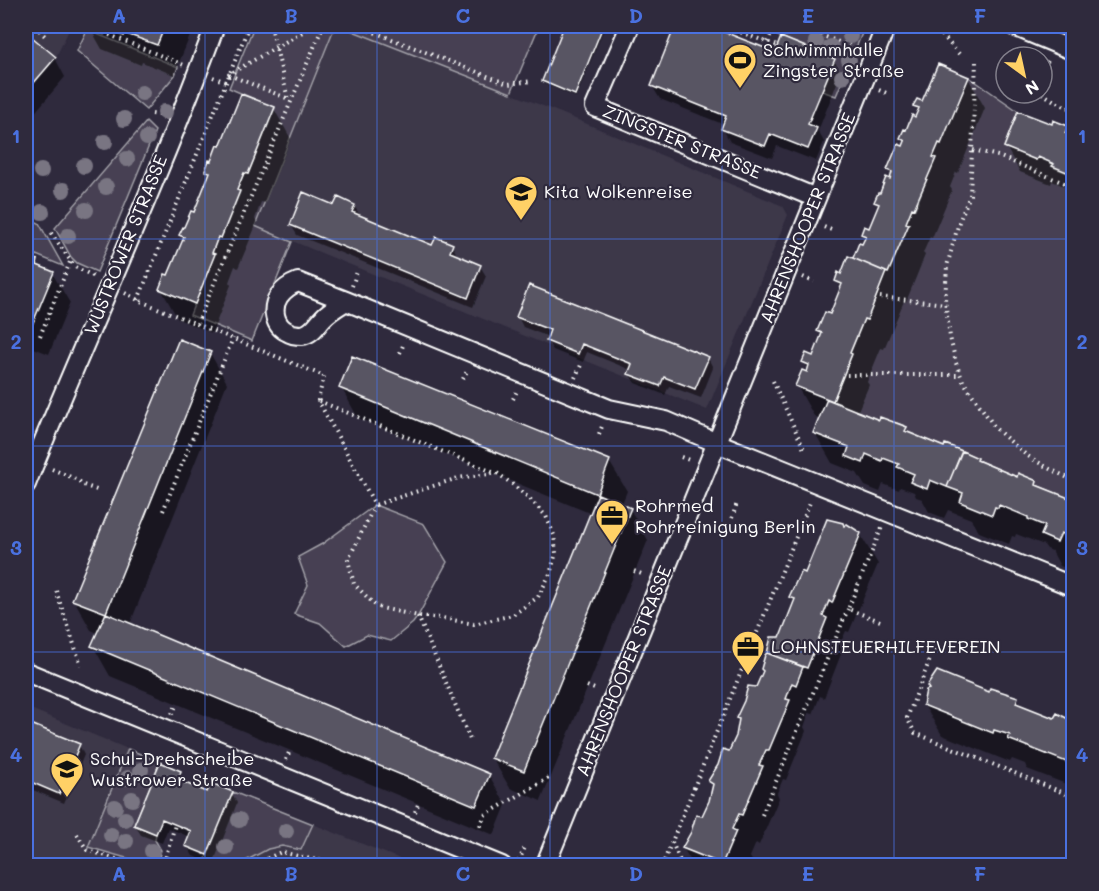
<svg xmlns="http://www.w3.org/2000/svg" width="1099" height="891" viewBox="0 0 1099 891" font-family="Mali,sans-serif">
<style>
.built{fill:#3c3749}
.green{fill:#464152;stroke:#a2a0a8;stroke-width:1.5}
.shadow{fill:#0007}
.building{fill:#595564;stroke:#fff;stroke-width:1.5}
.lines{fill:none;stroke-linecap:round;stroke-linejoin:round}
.minor-casing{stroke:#fff;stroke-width:22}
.path{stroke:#fff;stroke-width:4;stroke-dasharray:1.5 4.5;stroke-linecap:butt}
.minor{stroke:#2f2a3d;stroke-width:18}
.tree{fill:#797582}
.grid{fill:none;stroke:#4a71e0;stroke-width:1.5;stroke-opacity:0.55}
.labels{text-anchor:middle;stroke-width:4.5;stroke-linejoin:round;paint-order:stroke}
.poi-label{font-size:18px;fill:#fff;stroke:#2f2a3d;text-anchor:start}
.street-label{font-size:18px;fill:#fff;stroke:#2f2a3d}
.neatline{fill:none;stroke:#4a71e0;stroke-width:2}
.grid-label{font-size:20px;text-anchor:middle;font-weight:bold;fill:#4a71e0}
</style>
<rect width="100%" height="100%" fill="#2f2a3d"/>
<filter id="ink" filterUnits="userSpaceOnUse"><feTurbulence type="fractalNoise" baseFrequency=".0167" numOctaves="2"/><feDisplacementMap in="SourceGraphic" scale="12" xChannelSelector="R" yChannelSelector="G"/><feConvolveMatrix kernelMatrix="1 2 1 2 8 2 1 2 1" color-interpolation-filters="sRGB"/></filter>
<g filter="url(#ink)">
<path class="built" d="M26,26H71L56,57L26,92Z
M335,26H340L561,113L783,206L788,215L707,410L255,226Z
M26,707L128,749L87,850L139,865H26Z
M233,792L415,865L204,866Z"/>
<path class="green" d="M254,26H335L255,226L292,242L252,341L190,315L214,254L212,253L218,237L221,238L240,192L237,190L244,173L248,174L275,108L229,88Z
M340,26H539L511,93Z
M753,26H865L836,96L822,91L835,59Z
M87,30L178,67L175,75L146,110L77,51Z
M969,77L1018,111L1004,147L1036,160L1038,157L1054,164L1053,167L1073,175V500L1036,485L1037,481L1018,474L1017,477L977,460L978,458L946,444L944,447L905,431L907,427L897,423L879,420L833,401L852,354L850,353L864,319L867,320L886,272H889L909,224L906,223L912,208L915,209L935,159L933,157L939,143H941Z
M146,122L155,131L97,272L77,263L71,257L55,228Z
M26,217L39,223L63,266L29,252L28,256L26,255Z
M375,505L424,524L447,562L418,616L413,623L391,641L367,635L346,646L320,623L294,614L308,585L298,557L322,544Z
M128,749L160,762L134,825L156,834L155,840L161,850L159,857L147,864L88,847Z
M233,792L313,824L301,850L282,846L268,849L238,865L203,866Z"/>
<path class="shadow" d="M89,26H194L174,75L142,62L141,65L102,49Z
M566,26H605L576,97L545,84L543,81Z
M677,26H705L776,54L834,60L841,73L818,131L824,142L816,161L777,146L772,158L730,142L723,129L725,125L660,99L652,86Z
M26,33L55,58L65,77L26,123Z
M968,78L985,108L958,173L956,172L950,187L952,190L932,238L930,237L923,253L925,255L906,302L904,301L884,349L881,348L867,382L869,385L857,413L880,422L906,428L910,435L977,459L980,463L1018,479L1036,482L1039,488L1074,502V571L1060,566L1052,551L1047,549L1044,545L1016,534L1015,537L1012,536L1009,544L979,532L971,519L948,510L944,518L929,512L922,499L916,497L914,492L900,487L899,490L883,484L880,492L865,486L857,473L832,463L815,433L821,419L814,416L797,386L807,374L809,370L804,362L814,358L822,337L819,331L831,316L842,289L837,281L854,260L860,245L863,246L866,240L862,234L870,230L879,207L876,201L891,181L892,176L889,170L905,145L901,138L916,119L919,112L915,106L923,103Z
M274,109L291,139L265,203L261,202L255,219L257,223L238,268L235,266L229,282L231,285L212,333L178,319L161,289L169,277L184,240L181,235L195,214L210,176L207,171L221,148Z
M1053,126L1067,127L1073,138L1074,193L1069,191L1066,187L1052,181L1051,184L1020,172L1006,147Z
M354,206L360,215L433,247L452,245L457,255V256L480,266L486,276L473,307L297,235L291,225L335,207Z
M26,257L37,261L42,269L52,273L70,303L49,354L26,345Z
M518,317L708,358L713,368L701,398L669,386L665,395L635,383L629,374L631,370L587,352L583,362L553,350L547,341L549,337L523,327Z
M210,353L227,383L130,624L489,775L506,805L494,835L110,676L93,646L98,633L91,630L74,600Z
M341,387L609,461L627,491L621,506L630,509L648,540L541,801L510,788L492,758L592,514L358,418Z
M844,527L860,534L878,564L849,632L846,631L840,644L843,649L824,698L820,696L813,714L809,713L804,727L806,731L786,780L783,779L777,793L779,798L759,845L756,843L750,857L753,862L751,866H694L683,848L703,818L710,801L714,787L710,781L729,753L737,736L740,723L737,718L757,688L764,672L772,639H781L795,604L791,597Z
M989,694L1017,699L1022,707L1055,720L1074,723V787L1027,769L1025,764L1012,759L1010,762L942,735L924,705Z
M26,723L79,745L84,755L64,803L26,787Z
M180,772L186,782L185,784L208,794L232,793L237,803L213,864L193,856L187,846L190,837L168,828L162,843L141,835L135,825Z"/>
<path class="building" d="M98,26H165L157,45L124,33V36Z
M564,26H603L575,95L542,81Z
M675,26H709L775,52L781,37L835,59L808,124L817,128L808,149L770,134L765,146L721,129L726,116L651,86Z
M26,32L56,57L26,92Z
M938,64L969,77L941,144L939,143L933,157L936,158L914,209L912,208L906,223L909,224L888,273L853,258L859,243L862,244L866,236L861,234L864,226L869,228L879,204L874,202L878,193H880L886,177L890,179L892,172L887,170L898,144L903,146L905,141L900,138L904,129L906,130L912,115L915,117L919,108L913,106L917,99L922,101Z
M241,94L275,107L248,174L244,173L237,190L240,191L221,238L218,237L212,253L215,254L195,304L159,289L165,274L168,275L184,237L179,235L183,227H184L191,211L194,212L210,172L205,171L209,160L211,161L217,145L220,146Z
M1018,111L1052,124L1053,120L1068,126L1065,133L1074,137V175L1052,166L1054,164L1038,157L1036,160L1004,147Z
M303,192L334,205L338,197L355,205L352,212L432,245L436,237L453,244L450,252L481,265L468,298L290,225Z
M26,255L38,260L37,265L54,272L32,325L26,322Z
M848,256L886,272L867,320L864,319L850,353L852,354L833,401L795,386L802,370L807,372L809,365L802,362L806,353L813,356L822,333L817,331L825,312L830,314L842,284L835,281L838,272L841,274Z
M529,285L709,357L695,389L664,377L660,386L628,374L632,364L582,344L578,354L546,341L550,330L516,317Z
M179,339L211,352L106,613L72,600Z
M352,356L610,460L597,494L339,388Z
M827,399L879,420L880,417L907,427L905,431L944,447L945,444L962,451L947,487L930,480L927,489L910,482L914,474L897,467L899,464L883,458L882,461L866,454L863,463L846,456L849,447L813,433Z
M962,451L978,458L977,460L1017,477L1018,473L1037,481L1036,485L1074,500V538L1061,533L1057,542L1041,535L1045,526L1028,519V517L999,505L998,508L995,507L992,515L960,502L963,493L947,487Z
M598,494L631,508L524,771L491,758Z
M827,519L843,523L844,526L847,524L861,533L832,603L829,601L823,616L827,618L807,668L767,653L771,637H780L795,599L789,597L801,571L805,573Z
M106,613L490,774L476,806L91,646Z
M767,653L803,667L796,685L792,683L786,699L790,700L769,750H766L759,765L763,766L742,815L739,814L732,829L736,831L722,864L682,848L691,832L696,815L702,816L709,801L713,784L708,781L718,765L723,749L729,751L736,736L739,719L736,718L744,701L748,686L756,687L763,671L761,669L765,655Z
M937,671L989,692L990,688L1018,697L1016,703L1054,718L1057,713L1074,722V765L1008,739L1010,735L994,730L993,733L923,705L926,690L929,689L927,686Z
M26,722L80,744L59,794L26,780Z
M160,762L181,771L178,780L207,792L211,783L233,792L207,855L185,846L191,831L162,819L156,834L134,825Z"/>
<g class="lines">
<defs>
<path id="minor" d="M630,26L595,107L816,198
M1014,26L1074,51
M346,301C338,306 329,311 323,318C317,324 312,334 302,335C298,335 291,334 288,332C274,326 271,308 279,296C284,289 290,285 298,282L346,301L609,409L666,421L717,443L1074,587
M26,484C88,331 158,181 215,26
M26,672L502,866
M545,866L886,26"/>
</defs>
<use href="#minor" class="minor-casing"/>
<path class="path" d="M35,26L45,36
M87,26L184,65
M271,26L288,99
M358,26L508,84L532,81
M724,26L777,46
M798,26L859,50
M934,26L960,55
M81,28L82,26
M767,42L775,26
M976,62L970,195L959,222L947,266L945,301L950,337L956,363L963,381L996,429L1026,455L1050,469L1074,481
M1042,73L1048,60
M228,75L313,26
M229,75L289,99
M213,77L226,82
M879,90L889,94
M1042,93L1056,102L1074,110
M1069,108L1074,99
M152,114L159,115
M973,150L998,156L1074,187
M824,227L834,231
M51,233L75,267L95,277
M803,277L814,282
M352,286L357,272
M125,293L138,300L324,376L318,400L375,505L348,560L354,584L377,607L418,616L442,618L474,624L513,615L538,597L550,574L556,553L554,535L546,516L530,499L512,484L497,473L458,478L375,505
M880,297L946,304
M138,300L249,26
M197,324L323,26
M40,336L70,262
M400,353L404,343
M847,375H960
M575,378L581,365
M463,379L468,369
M773,381L804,449
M513,399L518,389
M319,401L495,473
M599,434L603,424
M681,457L692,461
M52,469L78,480L83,485L97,490
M163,511L233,338
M732,518L737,503
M634,571L644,575
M56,591L81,665
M418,616L471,742
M880,621L848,609L882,527
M936,644L907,718L915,733L1074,797
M587,686L597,690
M172,714L177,704
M286,760L290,750
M415,812L419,802
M762,815L848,609
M480,826L485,815L549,778
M77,834L87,850L139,866
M672,842L682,866
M519,861L526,845
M158,866L165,859L175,825
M251,866L281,852L311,859L354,866
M570,866L571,863
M662,866L811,500"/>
<use href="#minor" class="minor"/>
</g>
<g class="tree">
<circle cx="850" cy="36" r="8"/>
<circle cx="816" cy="42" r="8"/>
<circle cx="831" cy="47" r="8"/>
<circle cx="849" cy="60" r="8"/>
<circle cx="842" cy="77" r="8"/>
<circle cx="142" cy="93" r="8"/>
<circle cx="165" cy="112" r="8"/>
<circle cx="124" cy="119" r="8"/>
<circle cx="147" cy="138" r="8"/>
<circle cx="105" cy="142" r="8"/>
<circle cx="127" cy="159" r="8"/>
<circle cx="84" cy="166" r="8"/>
<circle cx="41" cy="171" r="8"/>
<circle cx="106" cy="187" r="8"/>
<circle cx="63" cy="190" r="8"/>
<circle cx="86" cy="210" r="8"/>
<circle cx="42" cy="212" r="8"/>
<circle cx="68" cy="236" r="8"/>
<circle cx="141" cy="770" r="8"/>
<circle cx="128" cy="778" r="8"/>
<circle cx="132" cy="799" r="8"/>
<circle cx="115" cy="807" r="8"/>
<circle cx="125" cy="819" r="8"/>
<circle cx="239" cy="820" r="8"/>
<circle cx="286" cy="831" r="8"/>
<circle cx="111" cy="835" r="8"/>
<circle cx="126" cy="841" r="8"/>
<circle cx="226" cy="847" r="8"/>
<circle cx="152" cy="851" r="8"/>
</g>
</g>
<path class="grid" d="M205,26V866M377,26V866M550,26V866M722,26V866M894,26V866M26,239H1074M26,446H1074M26,652H1074"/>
<defs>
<symbol id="stadium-pin" viewBox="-11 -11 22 30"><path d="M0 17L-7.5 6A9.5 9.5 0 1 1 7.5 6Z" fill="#ffd166" stroke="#2f2a3d"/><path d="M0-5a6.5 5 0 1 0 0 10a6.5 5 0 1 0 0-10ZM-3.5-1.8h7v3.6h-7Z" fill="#111"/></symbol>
<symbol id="school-pin" viewBox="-11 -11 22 30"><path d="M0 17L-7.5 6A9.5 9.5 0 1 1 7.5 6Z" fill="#ffd166" stroke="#2f2a3d"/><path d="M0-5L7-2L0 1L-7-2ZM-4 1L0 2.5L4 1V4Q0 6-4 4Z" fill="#111"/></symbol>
<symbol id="office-pin" viewBox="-11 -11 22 30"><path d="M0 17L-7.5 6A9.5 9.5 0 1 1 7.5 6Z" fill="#ffd166" stroke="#2f2a3d"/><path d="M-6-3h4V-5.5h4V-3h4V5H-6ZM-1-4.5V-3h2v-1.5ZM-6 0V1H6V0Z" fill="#111"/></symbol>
</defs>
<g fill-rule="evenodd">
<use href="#stadium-pin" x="721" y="41" width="38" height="52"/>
<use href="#school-pin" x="502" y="173" width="38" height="52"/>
<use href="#office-pin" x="593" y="497" width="38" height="52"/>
<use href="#office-pin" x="729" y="628" width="38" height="52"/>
<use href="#school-pin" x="48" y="750" width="38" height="52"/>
</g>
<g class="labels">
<g class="poi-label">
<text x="763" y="56">Schwimmhalle<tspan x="763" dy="21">Zingster Straße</tspan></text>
<text x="544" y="198">Kita Wolkenreise</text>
<text x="635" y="512">Rohrmed<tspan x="635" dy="21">Rohrreinigung Berlin</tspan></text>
<text x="771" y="653">LOHNSTEUERHILFEVEREIN</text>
<text x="90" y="765">Schul-Drehscheibe<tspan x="90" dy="21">Wustrower Straße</tspan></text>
</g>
<g class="street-label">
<text transform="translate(682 142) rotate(22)" y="6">ZINGSTER STRASSE</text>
<text transform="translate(808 218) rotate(-68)" y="6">AHRENSHOOPER STRASSE</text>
<text transform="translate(126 245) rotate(-68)" y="6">WUSTROWER STRASSE</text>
<text transform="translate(624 671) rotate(-68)" y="6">AHRENSHOOPER STRASSE</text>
</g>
</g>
<rect width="1099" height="891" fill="none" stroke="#2f2a3d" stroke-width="66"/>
<g transform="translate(1024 75) rotate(147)"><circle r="28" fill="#2f2a3d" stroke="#827f8b" stroke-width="1.5"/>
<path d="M0-4.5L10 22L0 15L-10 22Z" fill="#ffd166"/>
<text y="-9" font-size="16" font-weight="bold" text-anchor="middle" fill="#ffffff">N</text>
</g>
<rect x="33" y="33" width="1033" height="825" class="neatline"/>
<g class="grid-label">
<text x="119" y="23">A</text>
<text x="291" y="23">B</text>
<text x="463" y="23">C</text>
<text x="636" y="23">D</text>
<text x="808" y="23">E</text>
<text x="980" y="23">F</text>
<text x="16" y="143">1</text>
<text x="1082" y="143">1</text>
<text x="16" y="349">2</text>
<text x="1082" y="349">2</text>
<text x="16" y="555">3</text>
<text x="1082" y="555">3</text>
<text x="16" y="762">4</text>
<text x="1082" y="762">4</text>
<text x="119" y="881">A</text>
<text x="291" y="881">B</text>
<text x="463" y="881">C</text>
<text x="636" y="881">D</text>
<text x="808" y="881">E</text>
<text x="980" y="881">F</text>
</g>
</svg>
